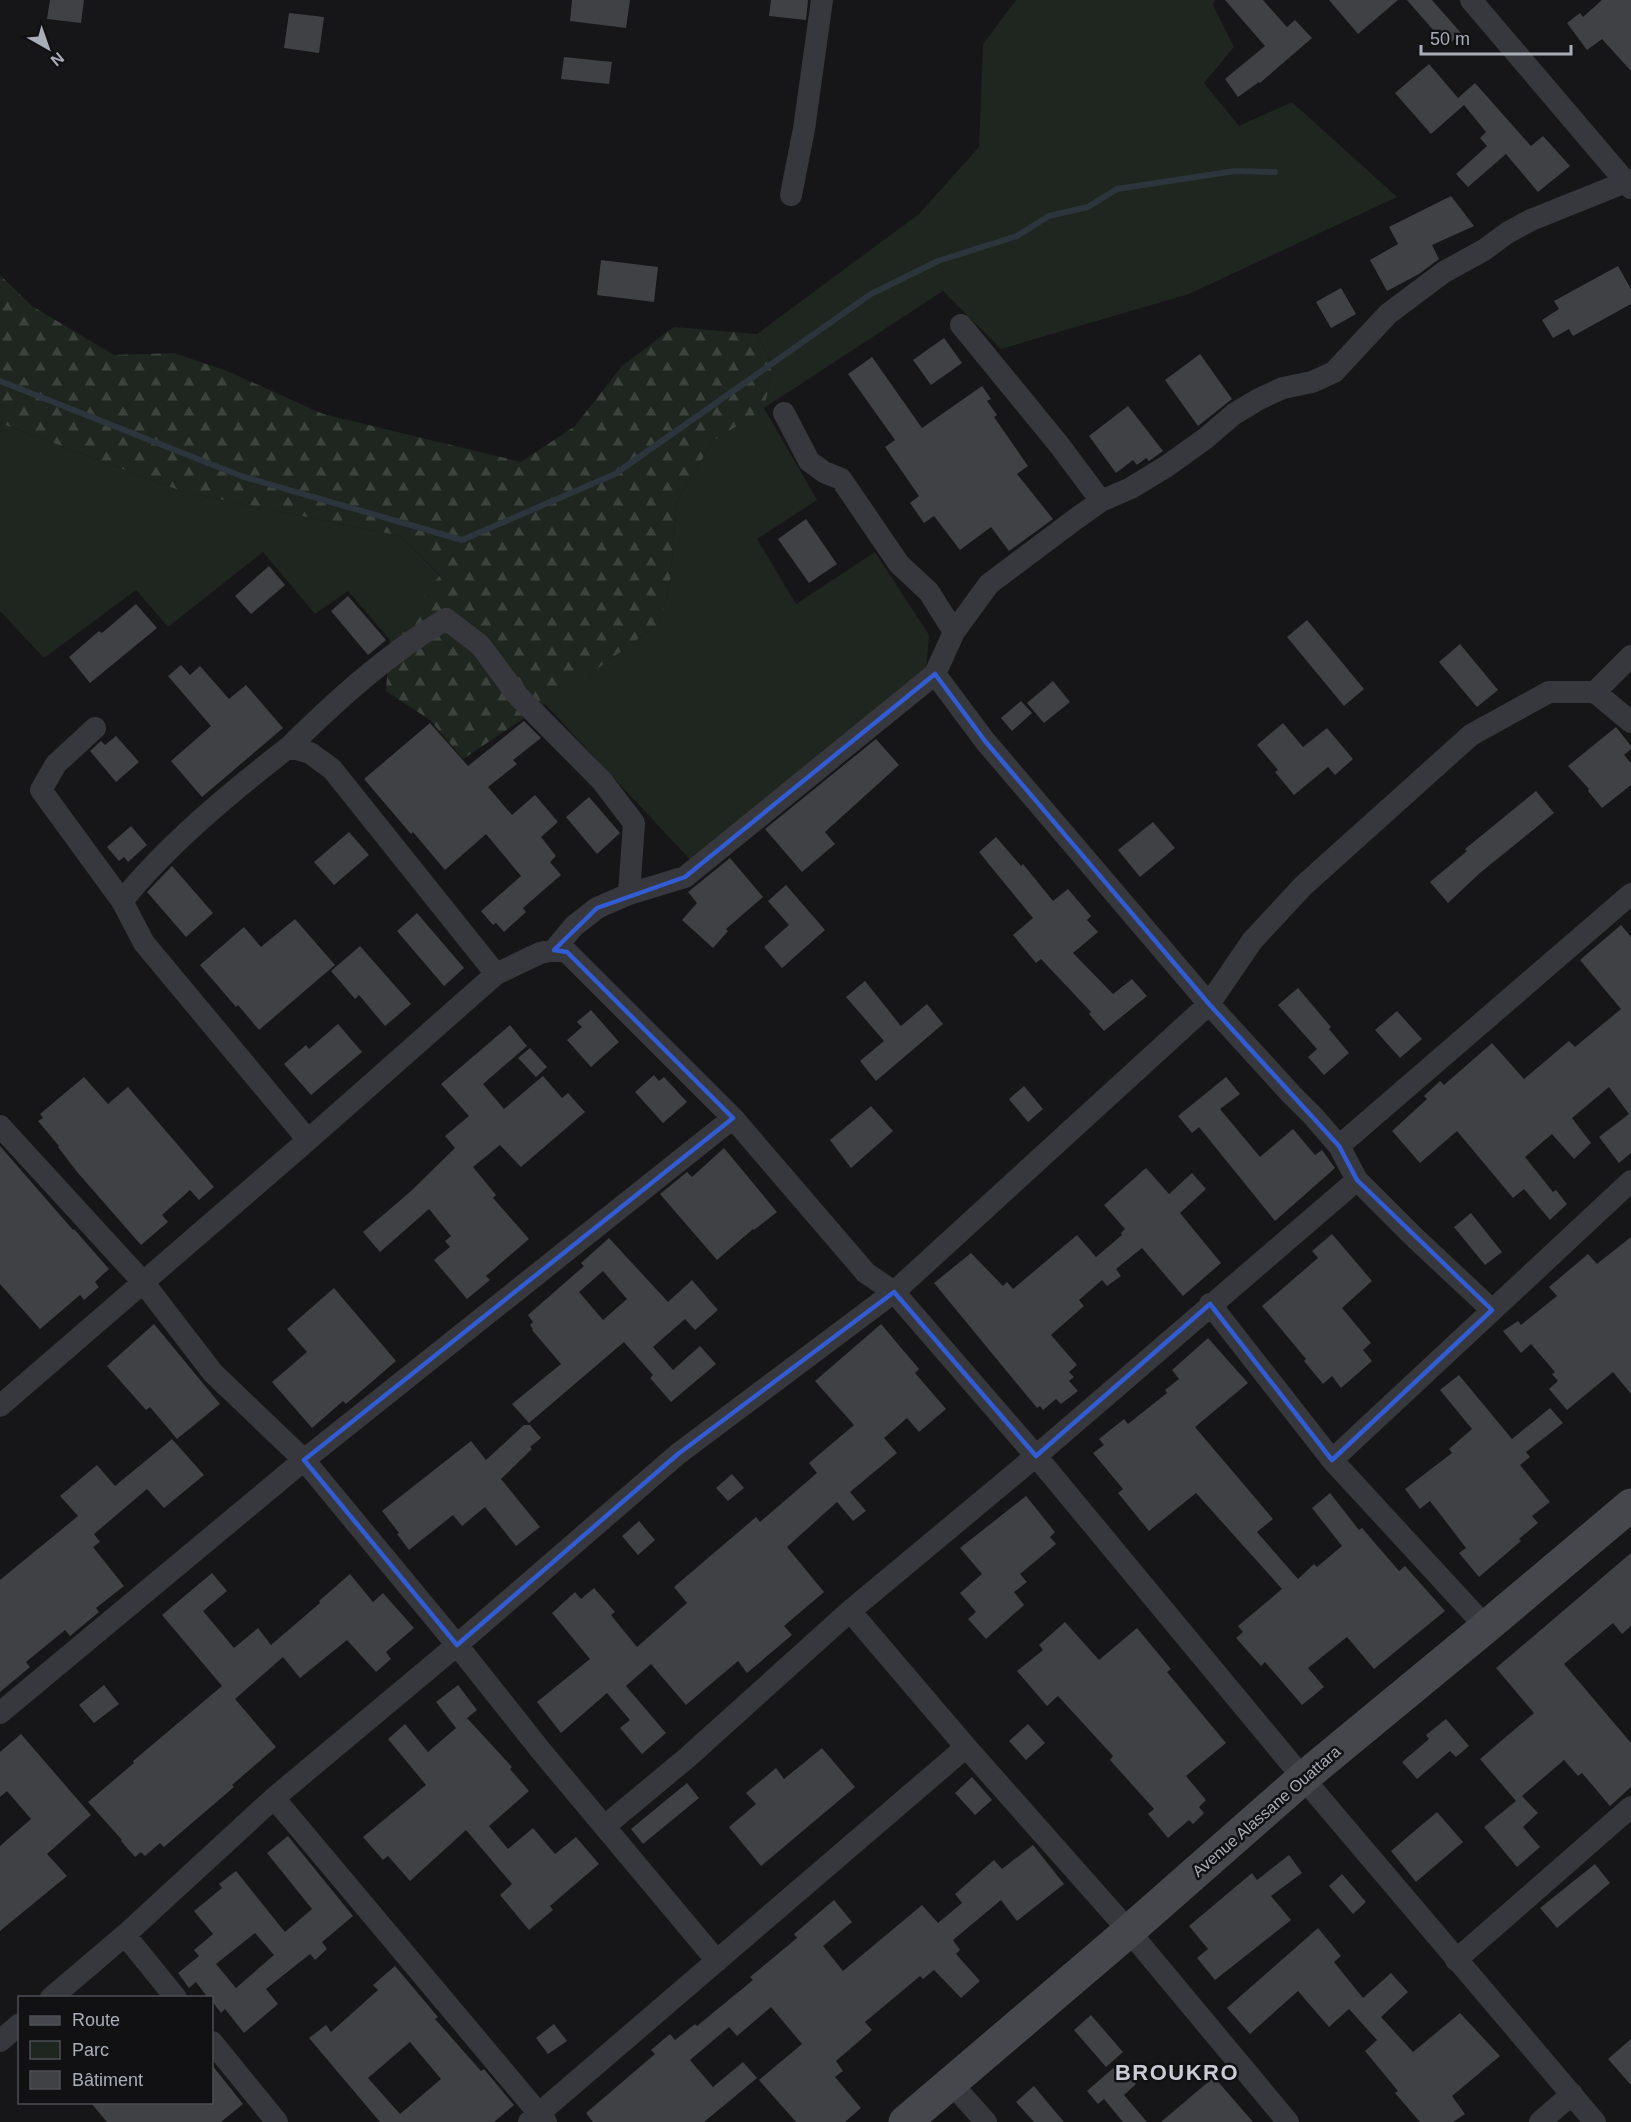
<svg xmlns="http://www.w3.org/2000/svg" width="1631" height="2122" viewBox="0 0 1631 2122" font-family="Helvetica,sans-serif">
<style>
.green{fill:#1e261f}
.forest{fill:url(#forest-firs)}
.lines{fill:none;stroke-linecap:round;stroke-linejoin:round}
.stream{stroke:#2c353c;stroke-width:6}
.building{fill:#404145;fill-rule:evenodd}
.street{stroke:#37383d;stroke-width:22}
.secondary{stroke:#45474d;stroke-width:33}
.marked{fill:none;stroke:#325cd3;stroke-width:4.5;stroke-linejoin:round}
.labels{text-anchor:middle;stroke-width:5;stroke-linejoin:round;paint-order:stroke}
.street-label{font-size:16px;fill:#a8adb8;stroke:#111113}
.district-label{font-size:22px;font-weight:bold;letter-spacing:1.5px;fill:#c9ccd4;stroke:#111113}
</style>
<defs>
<pattern id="forest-firs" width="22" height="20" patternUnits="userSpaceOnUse" patternTransform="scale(1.5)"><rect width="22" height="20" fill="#1e261f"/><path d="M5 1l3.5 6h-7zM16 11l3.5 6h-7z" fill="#3c433d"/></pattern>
</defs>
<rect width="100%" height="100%" fill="#161618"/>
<path class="green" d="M1016,0H1215L1213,5L1234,47L1204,83L1239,126L1292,102L1397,197L1189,294L1001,349L943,291L764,408L817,500L757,539L796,604L875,552L929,635L926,672L695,865L544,703L597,669L660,623L670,582L677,501L713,441L764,408L773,367L757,334L919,214L979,147L983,44Z
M0,423L184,492L401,536L440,576L390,640L348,591L315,614L263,552L168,627L136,590L44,658L0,611Z"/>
<path class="forest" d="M0,275L32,306L114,355L174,353L227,371L323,414L521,462L575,426L622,366L674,327L757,334L773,367L764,409L713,441L677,501L670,582L660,623L597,669L463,759L430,720L386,691L390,640L440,575L401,536L184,492L0,423Z"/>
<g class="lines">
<path class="stream" d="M0,381L241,476L462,540L615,474L871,294L938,261L1017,236L1049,216L1088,207L1117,189L1235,171L1275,172"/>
</g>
<path class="building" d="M50,0H84L81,23L47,19Z
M572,0H630L626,28L570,21Z
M771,0H808L806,20L769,16Z
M1225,0H1263L1287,27L1295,20L1312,38L1260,83L1259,82L1238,97L1225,79L1265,46Z
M1329,0H1398L1358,34Z
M1407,0H1432L1461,33L1447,46Z
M1602,0H1631V71L1602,39L1587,50L1567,23L1580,13L1583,17Z
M289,13L324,17L319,53L284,48Z
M564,57L612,62L609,84L561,79Z
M1429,64L1458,98L1475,83L1531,146L1543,136L1570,166L1538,192L1506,154L1468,187L1456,174L1487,146L1480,138L1486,132L1464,105L1431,134L1395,93Z
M1451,196L1474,226L1432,245L1439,259L1419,274L1387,291L1370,260L1398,244L1389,227Z
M601,260L658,267L654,302L597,295Z
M1618,266L1631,289V304L1573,336L1569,329L1553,338L1542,320L1559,309L1554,301Z
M1341,288L1356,314L1331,328L1316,302Z
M944,338L962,363L931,385L913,360Z
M1200,354L1232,399L1198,426L1165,380Z
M872,357L922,428L982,386L991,399L987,401L997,415L994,417L1028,466L1017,474L1053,519L1009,551L991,527L960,550L934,516L924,523L910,503L919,496L885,447L895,440L848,374Z
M1128,406L1163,451L1149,461L1146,458L1137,465L1133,460L1116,473L1089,436Z
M806,519L837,564L809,583L778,539Z
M269,566L285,585L251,614L235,596Z
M348,596L386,640L368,655L331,611Z
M136,604L157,628L90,683L69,657L99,631L102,633Z
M1307,620L1364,689L1344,706L1287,637Z
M1460,644L1498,690L1477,707L1439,662Z
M181,665L190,675L200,666L229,699L246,685L283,728L202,797L171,761L211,726L168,676Z
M1053,681L1070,702L1044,723L1027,703Z
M1021,701L1032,713L1012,731L1001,718Z
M524,721L541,738L513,760L517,764L488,787L512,815L535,795L558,822L541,837L556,856L550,862L561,875L523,908L526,912L504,932L496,923L493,925L481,911L521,876L486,834L445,870L413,832L411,834L364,779L430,723L468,766Z
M1283,723L1303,747L1327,728L1353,759L1335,775L1328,767L1294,795L1275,772L1278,770L1257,745Z
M1616,727L1631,746V749L1624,755L1631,763V785L1602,808L1588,791L1589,789L1568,766Z
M116,736L139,762L116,782L90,751L101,741L105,745Z
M876,739L899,765L825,832L835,844L802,872L765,829Z
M1536,791L1554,813L1481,872L1448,903L1430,882L1467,851L1465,849Z
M589,797L620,833L597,854L566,817Z
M1153,822L1175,848L1140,877L1118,850Z
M131,826L147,845L128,862L124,857L119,861L107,847Z
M349,832L369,855L334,885L314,862Z
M996,837L1021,866L1023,864L1053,901L1068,889L1091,916L1087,920L1098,932L1073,953L1113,994L1132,979L1147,996L1104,1031L1089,1014L1091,1012L1041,959L1036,963L1013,935L1033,918L979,852Z
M730,858L763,897L726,929L728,931L713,948L682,920L697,903L688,892Z
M172,866L213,913L186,937L147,892Z
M786,885L825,930L782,968L764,947L789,925L768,901Z
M417,913L464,968L444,986L397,931Z
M295,919L335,965L259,1030L238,1005L236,1007L200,965L244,927L261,947Z
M1621,925L1631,937V1153L1619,1163L1599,1137L1629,1114L1609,1087L1572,1118L1591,1143L1574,1159L1552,1134L1525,1157L1553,1192L1556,1190L1567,1204L1550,1220L1524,1189L1513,1198L1457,1131L1420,1163L1392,1131L1427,1099L1424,1096L1440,1081L1444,1085L1492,1043L1524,1079L1569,1041L1575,1047L1621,1009L1580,960Z
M360,946L411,1004L385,1026L359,995L355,999L331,971Z
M865,981L901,1026L927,1004L943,1024L876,1081L860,1061L884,1041L846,997Z
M1298,988L1331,1027L1329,1029L1349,1053L1324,1075L1308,1057L1317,1049L1278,1005Z
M591,1010L619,1042L591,1067L567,1040L582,1027L577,1022Z
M1397,1011L1422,1039L1400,1058L1375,1030Z
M338,1024L362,1052L311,1095L284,1064L306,1045L309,1049Z
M510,1025L527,1046L483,1084L504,1109L543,1076L562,1098L568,1093L585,1112L521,1167L500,1145L473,1167L496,1195L493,1198L529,1239L486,1276L490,1280L467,1299L434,1260L450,1247L445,1241L451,1236L429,1209L380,1252L363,1232L410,1192L455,1148L445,1136L469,1116L441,1084Z
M530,1048L547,1067L536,1077L518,1058Z
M654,1075L659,1081L664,1077L687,1102L663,1123L635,1092Z
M84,1077L108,1104L128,1087L214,1187L199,1200L190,1190L162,1215L168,1222L141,1245L78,1173L58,1147L59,1146L38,1121L43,1118L40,1114Z
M1226,1077L1240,1094L1220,1109L1260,1157L1293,1129L1315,1155L1322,1150L1335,1168L1275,1221L1199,1127L1192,1133L1178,1116Z
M1024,1086L1043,1109L1028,1122L1009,1099Z
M871,1106L893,1131L851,1168L830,1140Z
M0,1146L73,1230L74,1229L109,1269L95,1282L99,1287L84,1300L80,1295L40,1329L0,1284Z
M724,1148L777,1212L754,1230L753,1229L717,1260L660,1194L687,1172L692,1177Z
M1146,1168L1169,1194L1192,1173L1206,1189L1180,1213L1221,1263L1183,1296L1142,1248L1116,1269L1121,1276L1107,1286L1102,1280L1079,1300L1084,1306L1051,1335L1077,1365L1069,1372L1074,1377L1069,1381L1078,1391L1061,1404L1056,1399L1043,1410L1040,1406L1037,1408L934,1283L971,1253L1003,1286L1007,1282L1013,1289L1077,1235L1096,1257L1122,1235L1121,1233L1125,1229L1104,1205Z
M1471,1213L1502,1252L1485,1265L1454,1227Z
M1332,1234L1372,1281L1342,1308L1371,1343L1363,1350L1372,1361L1341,1388L1332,1376L1323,1384L1304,1361L1306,1359L1262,1306L1318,1258L1312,1251Z
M1631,1237V1394L1613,1372L1567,1410L1549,1389L1558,1381L1552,1374L1555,1372L1531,1344L1521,1353L1503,1331L1518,1321L1521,1325L1557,1296L1549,1287L1588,1254L1597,1264Z
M609,1238L668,1302L692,1280L718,1310L695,1330L685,1319L653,1347L673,1370L700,1346L716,1364L671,1402L650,1378L653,1375L624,1342L529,1423L512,1404L561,1364L532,1330L533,1329L530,1325L533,1322L528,1315L584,1266L581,1263ZM603,1271L627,1299L603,1320L579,1292Z
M334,1288L396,1361L346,1404L343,1401L312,1428L272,1382L307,1352L287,1329Z
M154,1324L220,1404L177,1439L150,1407L146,1410L107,1366Z
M881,1324L919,1369L915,1373L946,1409L919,1432L907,1418L884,1438L897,1453L850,1492L866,1511L853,1521L837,1502L787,1547L824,1592L784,1626L792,1635L747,1673L738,1661L686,1705L651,1664L626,1686L666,1733L642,1754L620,1728L630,1720L607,1693L561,1733L537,1702L590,1659L552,1613L575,1592L581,1599L594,1588L615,1612L611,1615L615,1620L637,1647L687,1603L674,1587L756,1517L760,1522L817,1473L809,1463L854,1425L815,1381Z
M1208,1338L1248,1383L1195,1427L1273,1519L1257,1532L1298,1579L1314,1564L1317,1567L1342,1546L1312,1508L1330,1493L1359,1530L1362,1528L1399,1571L1405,1566L1445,1611L1374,1669L1347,1637L1308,1668L1324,1687L1302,1705L1265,1662L1261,1666L1236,1638L1243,1632L1238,1626L1282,1589L1196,1493L1149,1531L1118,1493L1123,1489L1093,1453L1104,1445L1099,1439L1124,1419L1128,1424L1167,1393L1165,1390L1179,1379L1172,1370Z
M1459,1375L1512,1439L1550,1408L1563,1423L1526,1452L1530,1457L1520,1465L1550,1502L1532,1516L1538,1523L1519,1539L1521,1541L1479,1577L1459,1553L1466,1548L1430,1501L1420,1509L1405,1489L1452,1453L1449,1449L1472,1429L1440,1390Z
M524,1425H530L541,1438L530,1447L532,1449L501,1479L540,1527L516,1546L485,1507L462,1526L453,1515L409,1550L397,1534L399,1533L382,1511L471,1441L486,1460Z
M172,1439L204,1475L164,1508L147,1489L94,1534L100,1542L93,1547L124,1586L96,1608L99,1612L70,1636L65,1630L26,1662L30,1667L0,1692V1580L78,1516L60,1496L97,1465L115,1486Z
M732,1474L744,1488L728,1501L716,1488Z
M1026,1496L1055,1532L1050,1537L1056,1544L1020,1574L1027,1582L1014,1592L1024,1605L986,1639L968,1619L976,1612L960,1593L982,1574L960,1548Z
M639,1521L655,1540L638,1555L622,1536Z
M1631,1553V1626L1622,1634L1613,1623L1564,1664L1631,1743V1787L1610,1806L1582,1773L1578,1776L1564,1760L1522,1796L1538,1813L1523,1827L1540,1847L1517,1867L1484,1827L1516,1801L1480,1759L1534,1713L1496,1668Z
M212,1573L227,1591L203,1611L234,1648L258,1628L271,1645L320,1603L319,1601L350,1574L373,1602L383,1593L414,1628L386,1652L391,1659L376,1672L347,1640L300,1678L283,1657L235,1699L276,1747L232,1785L234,1787L164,1847L160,1843L145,1856L141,1852L135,1857L121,1841L122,1840L88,1802L134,1763L133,1761L222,1686L162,1615Z
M1065,1622L1099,1660L1137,1628L1171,1669L1167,1672L1226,1743L1186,1776L1206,1800L1199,1807L1204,1813L1193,1824L1189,1820L1168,1838L1148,1814L1154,1809L1110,1760L1113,1756L1058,1696L1047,1706L1017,1671L1043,1650L1039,1645Z
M104,1685L119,1704L94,1723L79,1705Z
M458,1685L477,1710L467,1718L512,1767L510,1769L529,1791L489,1826L508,1849L533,1828L555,1854L576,1837L599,1864L550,1906L553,1910L529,1930L500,1895L512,1884L466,1830L410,1881L388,1856L383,1860L363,1837L426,1785L388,1739L405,1724L428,1752L456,1728L436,1702Z
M1446,1719L1469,1746L1456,1757L1450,1751L1417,1779L1402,1762L1429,1739L1426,1735Z
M1028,1724L1045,1743L1026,1760L1009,1741Z
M21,1734L91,1815L47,1854L67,1876L0,1931V1846L31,1819L7,1791L0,1797V1752Z
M822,1748L855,1787L761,1866L729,1827L756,1804L746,1793L776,1768L784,1779Z
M972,1777L992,1800L975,1815L955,1793Z
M687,1783L699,1798L643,1844L631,1829Z
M1437,1812L1463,1842L1416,1882L1391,1851Z
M288,1836L353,1916L322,1942L327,1949L315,1960L310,1954L266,1989L278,2004L244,2033L225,2009L221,2013L212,2001V1998H208L196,1982L189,1988L178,1973L199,1956L194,1950L213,1934L194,1911L222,1888L219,1884L236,1871L285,1932L312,1909L267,1853ZM255,1933L274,1955L236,1988L216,1964Z
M1033,1845L1064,1884L1017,1921L1001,1900L953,1940L960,1950L956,1954L980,1981L961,1998L934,1970L923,1979L920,1976L865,2022L872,2030L836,2061L843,2071L835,2077L861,2108L845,2122H796L759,2080L802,2044L771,2007L737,2036L729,2027L690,2060L713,2087L743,2062L757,2078L704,2122H593L586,2113L655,2054L651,2050L670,2034L675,2040L695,2024L697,2026L753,1980L750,1977L797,1938L794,1934L834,1900L852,1922L823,1946L843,1971L922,1905L938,1923L962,1903L955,1894L994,1860L1002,1869Z
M1289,1855L1302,1873L1271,1896L1291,1920L1215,1980L1197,1958L1208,1949L1189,1926L1252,1873L1257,1880Z
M1595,1864L1610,1883L1557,1928L1540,1908Z
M1342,1874L1366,1902L1353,1914L1329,1886Z
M1318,1928L1341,1956L1334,1962L1363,1998L1391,1973L1408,1992L1381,2017L1413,2052L1460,2013L1500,2056L1452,2096L1465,2114L1453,2122H1420L1395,2093L1398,2091L1365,2051L1377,2040L1349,2009L1329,2027L1298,1991L1250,2034L1227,2008Z
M395,1966L438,2017L435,2019L481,2071L484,2069L514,2105L494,2122H380L309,2038L326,2025L331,2032L378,1990L373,1985ZM410,2042L441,2079L400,2114L368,2078Z
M1091,2015L1123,2052L1106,2067L1074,2030Z
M554,2024L567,2041L548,2054L536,2038Z
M1631,2039V2085L1608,2059Z
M1118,2064L1136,2084L1124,2095L1147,2122H1123L1104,2099L1098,2104L1087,2091Z
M212,2065L243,2104L221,2122H107L91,2103H212Z
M1214,2077L1253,2122H1161Z
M1034,2086L1048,2103L1064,2122H1034L1016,2102Z"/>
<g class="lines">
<path class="street" d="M1471,0L1631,188
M791,195L804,129L822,0
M961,325L1060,446L1101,501
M784,413L809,461L824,472L841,479L899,564L929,592L954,632
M1595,692L1631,656
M95,728L56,764L41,790L122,901
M289,747C337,700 387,654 446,619L480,645L518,696L602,781L634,823L629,894
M554,950L574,926L597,908L629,894L685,877L935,674
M0,1126L143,1282L213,1373L304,1460L457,1645L542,1752L717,1961
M308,1140L144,943L122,901C168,844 231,792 289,747L310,753L332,769L496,974
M1339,1146L1631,894
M1210,1304L1332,1460L1486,1627
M1492,1310L1413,1236L1357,1180L1339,1146L1313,1116L1291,1094L1209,1004L985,741L935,674L954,632L989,584L1077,518L1101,501L1131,488L1167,466L1206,438L1234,414L1259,399L1283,388L1312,382L1334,372L1388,314L1444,272L1484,250L1507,233L1531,220L1631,180
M0,1406L308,1140L496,974L540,953L554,950L567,952L733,1118L866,1273L894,1292L1036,1456L1303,1778L1595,2122
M1332,1460L1631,1181
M850,1611L966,1747L1129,1931L1288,2122
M0,1713L304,1460L733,1118
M274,1798L546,2122
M605,1826L688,1757L850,1611L1036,1456L1357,1180
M125,1935L176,1998
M1456,1960L1631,1807
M51,1998L125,1935L274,1798L457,1645L678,1454L894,1292L1209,1004L1252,941L1303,886L1471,735L1549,692H1595L1631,722
M0,2041L20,2024
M212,2042L277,2122
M951,2083L986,2122
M529,2122L966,1747
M1540,2122L1572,2094"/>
<path class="secondary" d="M905,2122L1129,1931L1303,1778L1486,1627L1631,1505"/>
</g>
<path class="marked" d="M935,674L985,741L1209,1004L1339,1146L1357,1180L1492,1310L1332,1460L1210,1304L1036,1456L894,1292L678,1454L457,1645L304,1460L733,1118L567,952L554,950L597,908L685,877Z"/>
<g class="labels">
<g class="street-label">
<text transform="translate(1266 1811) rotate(-41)" y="6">Avenue Alassane Ouattara</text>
</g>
<g class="district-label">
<text x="1177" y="2080">BROUKRO</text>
</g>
</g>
<rect x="18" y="1996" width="195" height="108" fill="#111113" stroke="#4d4f55" stroke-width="1.5"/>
<rect x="30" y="2016" width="30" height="9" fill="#45474d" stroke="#4d4f55" stroke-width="1.5"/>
<text x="72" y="2026" font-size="18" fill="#a8adb8">Route</text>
<rect x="30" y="2041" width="30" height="18" fill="#1e261f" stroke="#4d4f55" stroke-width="1.5"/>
<text x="72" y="2056" font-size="18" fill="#a8adb8">Parc</text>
<rect x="30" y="2071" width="30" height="18" fill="#404145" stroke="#4d4f55" stroke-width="1.5"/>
<text x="72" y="2086" font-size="18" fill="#a8adb8">Bâtiment</text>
<g transform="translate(48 48) rotate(140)" stroke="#111113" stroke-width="4.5" paint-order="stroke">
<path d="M0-4.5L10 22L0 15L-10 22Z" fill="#a8adb8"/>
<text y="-9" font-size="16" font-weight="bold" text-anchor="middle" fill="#a8adb8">N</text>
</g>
<path d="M1421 45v9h150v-9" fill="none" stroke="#a8adb8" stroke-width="3"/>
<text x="1430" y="45" font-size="18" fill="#a8adb8" stroke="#111113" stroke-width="4.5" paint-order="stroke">50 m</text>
</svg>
